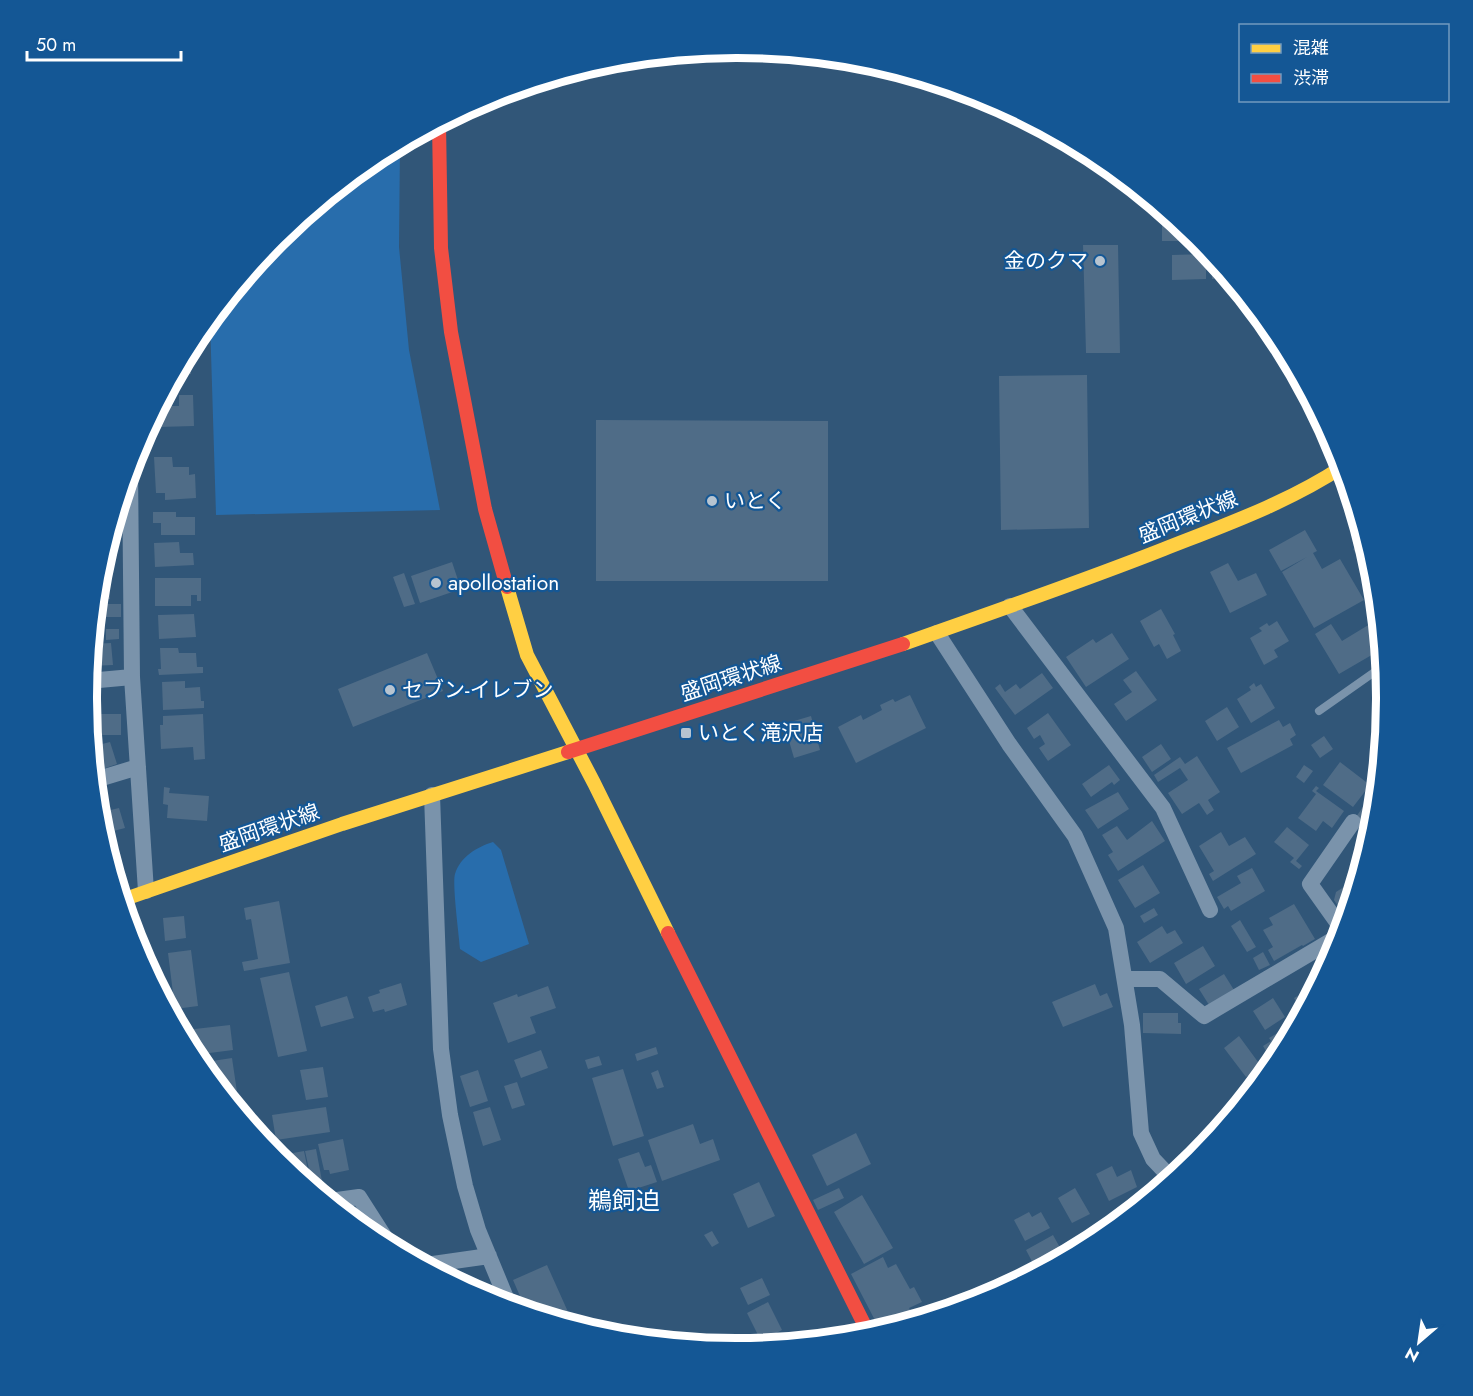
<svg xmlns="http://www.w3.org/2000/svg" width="1473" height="1396" viewBox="0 0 1473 1396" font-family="Jost,'Noto Sans JP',sans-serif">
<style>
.green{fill:#286dac}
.building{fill:#4f6c87}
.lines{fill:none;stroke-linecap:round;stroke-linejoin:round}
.lane{stroke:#7a93ab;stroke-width:8}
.street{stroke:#7a93ab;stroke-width:16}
.slow{stroke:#ffcf43;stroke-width:14}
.jam{stroke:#f24e42;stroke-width:14}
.poi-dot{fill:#b7c4d0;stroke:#145795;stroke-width:2}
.labels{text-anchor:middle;stroke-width:4.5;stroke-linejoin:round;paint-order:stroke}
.poi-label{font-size:21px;fill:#fff;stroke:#145795;text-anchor:start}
.street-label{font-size:21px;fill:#fff;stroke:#145795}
.quarter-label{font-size:24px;fill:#fff;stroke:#145795}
.rim{fill:none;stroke:#fff;stroke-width:8}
</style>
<rect width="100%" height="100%" fill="#315678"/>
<path class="green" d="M400,145L399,247L409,350L440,510L216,515L210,320L277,238L376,157Z
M493,842L501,850L529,944L481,962L460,949C459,935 452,884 455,874C460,857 477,847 493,842Z"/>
<path class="building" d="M1162,211L1178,224V241H1162Z
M1083,245H1118L1120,353H1086Z
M1206,254V279L1172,280V255Z
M1211,257L1229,278L1212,279Z
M189,351L191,374L175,376Z
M1087,375L1089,528L1001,530L999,376Z
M179,395H193L194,426L159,427V406H179Z
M596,420L828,421V581H596Z
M154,457H172L173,467H189V475L195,474L196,498L165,500V493H156Z
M153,512H176V517H195V535H161V523H153Z
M1305,530L1317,551L1313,553L1322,569L1340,559L1364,600L1314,628L1282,572L1307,557L1281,571L1269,550Z
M179,542L180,553H193L194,565L155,567L154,543Z
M1365,542L1369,555L1360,560L1353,549Z
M1370,558L1374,570L1368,574L1361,564Z
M452,562L461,589L420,603L411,576Z
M1228,563L1238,581L1256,573L1267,595L1230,613L1210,572Z
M404,573L415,604L404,607L393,577Z
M155,578H201V601H197V595H191V606H155Z
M97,588H109L110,599H100L101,621H94Z
M104,604H121V617H104Z
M1161,609L1175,634L1173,635L1181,651L1167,659L1159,644L1154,647L1140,621Z
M194,614L196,637L159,639L158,615Z
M1277,621L1289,641L1274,650L1278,657L1264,665L1250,638L1262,631L1259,628L1267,623L1269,626Z
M1331,624L1342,641L1370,624L1381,643L1382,649L1339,674L1315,634Z
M106,629H119V639L106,640Z
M1112,633L1129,659L1086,687L1066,657L1093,639L1096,643Z
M111,643L113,665L90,666L92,644Z
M160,648H178L179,653H196L197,667H203V673L159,675L158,669H161Z
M427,653L443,691L353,727L338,689Z
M1136,671L1157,700L1126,721L1114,704L1132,692L1123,680Z
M1042,673L1053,688L1015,715L995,688L1000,684L1005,692L1016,684L1020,689Z
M185,681V688L200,687L201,701H204V708L163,710L162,682Z
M1254,683L1256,687L1261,684L1275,708L1251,723L1237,699L1251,690L1249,687Z
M910,695L926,728L856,763L838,727L861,715L863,720L882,710L880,705L893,699L895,702Z
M1227,707L1239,727L1217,741L1205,721Z
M88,709H100V714H121V735H90Z
M1048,713L1071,745L1048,761L1039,748L1045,744L1040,735L1034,739L1027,728Z
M203,714L205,759L194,760L193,747L161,749L160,725H163V716Z
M811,716L820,750L794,758L784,724Z
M1279,720L1283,727L1290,723L1296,735L1290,739L1293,745L1241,773L1227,748Z
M1324,736L1333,749L1320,758L1311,745Z
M110,742L117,764L94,772L92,750L99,748L98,745Z
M1161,744L1171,759L1152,772L1142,757Z
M1197,756L1220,792L1208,800L1214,810L1207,815L1199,803L1182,814L1168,793L1188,780L1180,768L1158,782L1154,775L1180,757L1185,764Z
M1340,762L1370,785L1353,807L1323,785Z
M1109,765L1120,780L1114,785L1112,782L1091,797L1082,784Z
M1304,765L1313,771L1304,783L1296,777Z
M1316,786L1319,788L1316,791L1344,811L1332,828L1323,821L1316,831L1298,818L1316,794L1312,791Z
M164,787L170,788L169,793L209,796L207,821L167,818L168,805L163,804Z
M1118,792L1129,809L1098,829L1085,810Z
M1371,795L1377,799L1375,819L1370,826L1356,817Z
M119,808L125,828L102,834L98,813Z
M1152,821L1165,841L1118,871L1108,855L1113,852L1102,835L1117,826L1127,840Z
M1287,827L1309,845L1296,861L1302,866L1299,869L1290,862L1294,858L1274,842Z
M1221,832L1229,846L1245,837L1256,854L1213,881L1209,874L1214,871L1199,846Z
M116,845L123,867L113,871L106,848Z
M1143,865L1160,893L1135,908L1118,880Z
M1252,868L1265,891L1231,911L1228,906L1224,909L1217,897L1241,883L1237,876Z
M1347,885L1353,894L1346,918L1334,900L1336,892Z
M279,901L290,963L244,971L242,962L258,959L251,919L246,920L244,908Z
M1294,904L1315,939L1303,946L1302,945L1274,961L1268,950L1273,947L1263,930L1273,925L1269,918Z
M1154,908L1158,915L1144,923L1140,916Z
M184,916L186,938L165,941L163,918Z
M1240,920L1256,947L1247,952L1231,926Z
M1162,926L1167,934L1175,930L1183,943L1150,963L1137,942Z
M1203,946L1215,966L1186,984L1174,963Z
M191,950L198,1006L175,1009L168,953Z
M1263,952L1270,965L1259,970L1253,958Z
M289,972L307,1051L278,1057L260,978Z
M1224,974L1234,990L1209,1005L1199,989Z
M401,983L407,1005L385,1012L384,1009L373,1012L368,997L380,993L379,990Z
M1095,984L1100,996L1107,993L1113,1007L1063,1027L1052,1002Z
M548,986L556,1008L530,1017L536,1033L508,1043L493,1003L517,994L518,997Z
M1316,986L1302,1012L1294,998Z
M347,996L354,1018L321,1027L315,1006Z
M1273,998L1285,1017L1265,1030L1253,1011Z
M1143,1013H1178V1023H1181V1034L1143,1033Z
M230,1025L233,1050L194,1055L188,1044L186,1030Z
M1289,1026L1292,1031L1277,1058L1272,1061L1263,1046L1271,1041L1269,1038Z
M1239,1036L1261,1066L1246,1077L1224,1048Z
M656,1047L658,1054L637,1061L635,1054Z
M541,1050L548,1068L521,1078L514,1060Z
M599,1056L602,1065L588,1069L585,1060Z
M232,1058L237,1092L225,1094L199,1063Z
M323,1067L328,1097L306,1100L300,1070Z
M623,1069L644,1136L613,1146L592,1078Z
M478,1070L488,1101L470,1107L460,1076Z
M658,1070L664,1087L657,1089L651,1073Z
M517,1082L525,1105L512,1109L504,1086Z
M326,1107L330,1132L276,1140L272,1115Z
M490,1107L501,1140L483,1146L473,1112Z
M693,1124L700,1144L713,1139L720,1160L662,1181L648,1140Z
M856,1133L871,1164L827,1186L812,1155Z
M343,1139L349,1170L330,1174L329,1170H324L318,1144Z
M316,1149L322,1181L312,1183L305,1151Z
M304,1151L311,1185L283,1163L282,1155Z
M639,1152L645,1167L651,1165L657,1182L629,1191L618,1159Z
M1112,1166L1117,1177L1131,1170L1137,1187L1109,1201L1096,1174Z
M759,1182L775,1216L748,1228L733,1194Z
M839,1188L844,1198L818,1210L813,1200Z
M1075,1188L1090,1214L1072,1223L1058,1198Z
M862,1195L893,1248L864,1264L834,1212Z
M1029,1212L1032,1217L1041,1212L1050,1228L1025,1241L1014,1220Z
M712,1231L719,1243L712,1247L704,1235Z
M1053,1235L1063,1253L1078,1245L1080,1248L1037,1271L1026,1250Z
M883,1257L888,1268L896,1264L910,1289L914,1287L922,1302L909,1308L912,1313L880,1330L851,1274Z
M547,1265L573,1323L571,1324L526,1310L513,1280Z
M762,1278L770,1295L748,1305L740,1288Z
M768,1302L782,1330L761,1341L747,1313Z"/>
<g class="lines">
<path class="lane" d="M1319,711L1383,666"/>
<path class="street" d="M130,469L132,677L146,891
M1010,606L1163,808L1210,910
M937,633L1009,744L1075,836L1116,928L1132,1025L1141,1133L1153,1159L1171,1178
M88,681L132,677
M95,780L138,767
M432,795L441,1049L450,1115L465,1186L478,1230L509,1305
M1342,929L1310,884L1353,822
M1125,979H1160L1204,1016L1341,935
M330,1201L359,1197L391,1247
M426,1265L489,1256"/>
<path class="slow" d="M507,587L527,655L594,783L668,933
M903,644C990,613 1078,583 1164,549C1225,525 1287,503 1342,467
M122,900L342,824L568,752"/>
<path class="jam" d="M439,123L441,248L451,332L485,509L507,587
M568,752L903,644
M668,933L869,1334"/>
</g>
<g class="poi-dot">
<circle cx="1100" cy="261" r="6"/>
<circle cx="712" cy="501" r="6"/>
<circle cx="436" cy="583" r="6"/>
<circle cx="390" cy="690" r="6"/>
<rect x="680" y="727" width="12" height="12" rx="3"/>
</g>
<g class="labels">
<g class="poi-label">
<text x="1088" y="268" text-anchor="end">金のクマ</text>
<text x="724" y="508">いとく</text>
<text x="448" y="590">apollostation</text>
<text x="402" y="697">セブン-イレブン</text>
<text x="698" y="740">いとく滝沢店</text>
</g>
<g class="street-label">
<text transform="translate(1188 517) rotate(-22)" y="7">盛岡環状線</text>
<text transform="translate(731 678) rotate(-18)" y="7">盛岡環状線</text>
<text transform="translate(269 828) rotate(-19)" y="7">盛岡環状線</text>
</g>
<g class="quarter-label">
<text x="624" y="1209">鵜飼迫</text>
</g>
</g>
<path d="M0 0H1473V1396H0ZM736 58H737A639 639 0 0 1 1376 697V699A639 639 0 0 1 737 1338H736A639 639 0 0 1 97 699V697A639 639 0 0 1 736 58Z" fill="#145795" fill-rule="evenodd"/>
<path class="rim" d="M736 58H737A639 639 0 0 1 1376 697V699A639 639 0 0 1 737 1338H736A639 639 0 0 1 97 699V697A639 639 0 0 1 736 58Z"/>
<rect x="1239" y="24" width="210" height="78" fill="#145795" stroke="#729abf" stroke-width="1.5"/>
<rect x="1251" y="44" width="30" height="9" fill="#ffcf43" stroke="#729abf" stroke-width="1.5"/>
<text x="1293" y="54" font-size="18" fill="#ffffff">混雑</text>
<rect x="1251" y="74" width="30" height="9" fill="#f24e42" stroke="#729abf" stroke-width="1.5"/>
<text x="1293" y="84" font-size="18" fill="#ffffff">渋滞</text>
<g transform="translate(1419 1342) rotate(209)" stroke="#145795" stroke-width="4.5" paint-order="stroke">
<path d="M0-4.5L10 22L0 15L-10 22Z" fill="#ffffff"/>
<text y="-9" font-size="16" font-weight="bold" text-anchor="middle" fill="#ffffff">N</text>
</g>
<path d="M27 51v9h154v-9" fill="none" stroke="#ffffff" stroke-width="3"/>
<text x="36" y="51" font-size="18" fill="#ffffff" stroke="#145795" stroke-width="4.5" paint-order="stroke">50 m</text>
</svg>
